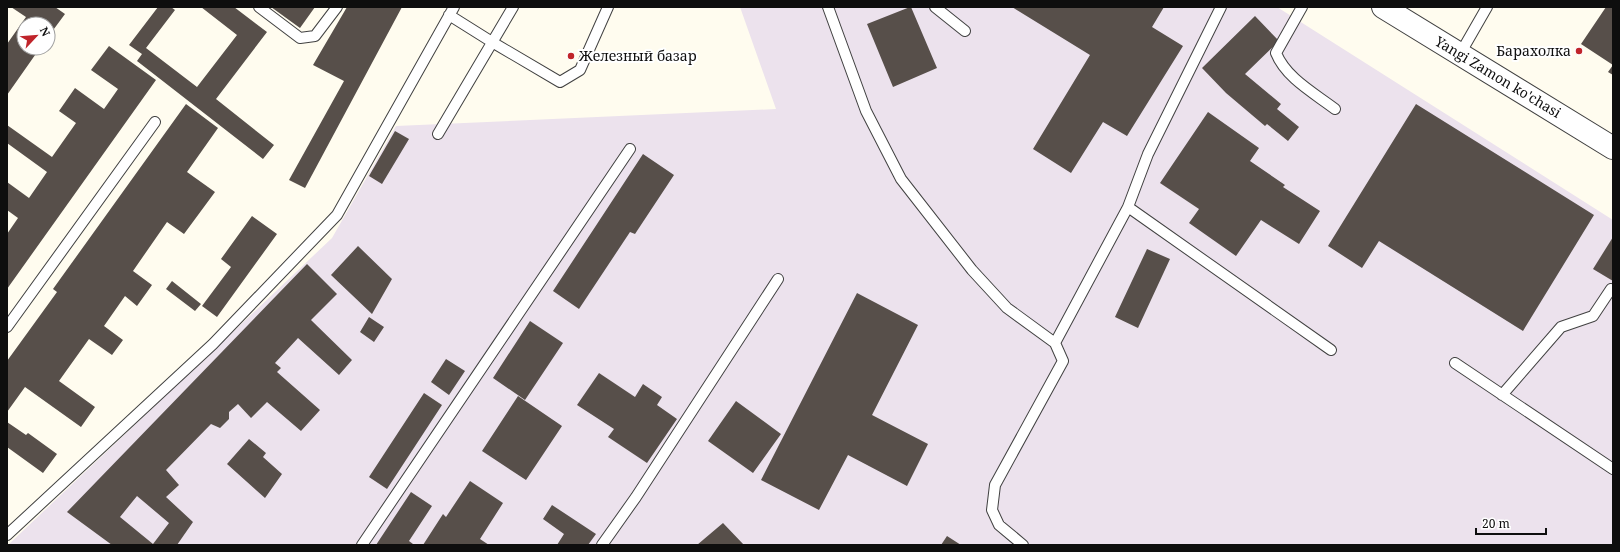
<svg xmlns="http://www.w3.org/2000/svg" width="1620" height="552" viewBox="0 0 1620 552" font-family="'Noto Serif',serif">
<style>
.industrial{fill:#ece2ed}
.building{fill:#574f4a;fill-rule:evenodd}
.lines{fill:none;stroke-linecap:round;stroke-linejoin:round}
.service-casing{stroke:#414141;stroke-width:12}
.tertiary-casing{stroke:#414141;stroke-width:24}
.service{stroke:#fff;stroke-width:10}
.tertiary{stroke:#fff;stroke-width:22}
.poi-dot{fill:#c0242b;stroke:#fff;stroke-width:1.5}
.labels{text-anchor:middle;stroke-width:4;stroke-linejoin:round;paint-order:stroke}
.poi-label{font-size:14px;fill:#0e0e0e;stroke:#fff;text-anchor:end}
.street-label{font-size:14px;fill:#0e0e0e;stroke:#fff}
</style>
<rect width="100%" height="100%" fill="#fffcef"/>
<path class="industrial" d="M740,7H1277L1613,220V545H8L332,238L396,126L776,109Z"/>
<path class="building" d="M11,7H55L65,14L48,37V24H24V48H40L7,95V44L26,17Z
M158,7H171L175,10L146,48L197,87L237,35L201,7H234L267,32L216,99L274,145L263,159L137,61L142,54L129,45Z
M271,7H315L300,28Z
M347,7H402L305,188L289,180L344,81L313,65Z
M910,7H911L937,68L893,87L867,24Z
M1012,7H1164L1152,27L1183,46L1127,136L1103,122L1071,173L1033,149L1090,55Z
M1606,7H1613V75L1608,72L1613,65L1581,44Z
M1255,16L1279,41L1245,74L1281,104L1277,109L1299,127L1288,141L1267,124L1265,126L1226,93L1202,68Z
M109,46L156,80L7,289V234L18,218L7,210V182L29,198L47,172L7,143V125L52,157L76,123L59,111L75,88L104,109L118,89L91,70Z
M186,104L218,128L187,172L215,192L184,234L167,222L133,271L152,285L137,306L125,296L104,326L123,340L112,355L89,339L59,381L95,407L81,427L25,387L7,412V361L57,292L53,289Z
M1416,104L1594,215L1523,331L1379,241L1362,268L1328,246Z
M1208,112L1259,148L1250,161L1285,185L1283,187L1320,211L1299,244L1261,220L1236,256L1189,223L1199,209L1160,183Z
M395,131L409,139L382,184L369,176Z
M643,154L674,175L635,234L630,232L579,309L553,291Z
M252,216L277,234L217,317L202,306L231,267L221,259Z
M1613,237V281L1593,269Z
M358,246L392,279L372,314L331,275Z
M1147,249L1170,259L1138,328L1115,317Z
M307,264L337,294L311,320L352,360L339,375L298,338L275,363L281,368L277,372L320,410L301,431L267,402L251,418L238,404L229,412V419L220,428L211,424L166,470L179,485L166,497L193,522L177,545H112L67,512ZM137,496L169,523L153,544L120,517Z
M172,281L201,304L195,311L166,289Z
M857,293L918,325L872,415L928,444L907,486L848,455L819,510L761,480Z
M369,317L384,327L374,342L360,332Z
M530,321L563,343L525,400L493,378Z
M446,359L465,371L449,395L431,382Z
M599,373L635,397L643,384L662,397L657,405L677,419L647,463L608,437L614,429L577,405Z
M424,393L442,405L387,489L369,477Z
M518,396L562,426L526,480L482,451Z
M736,401L781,434L753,473L708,441Z
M7,422L26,435L28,433L57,454L43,473L7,447Z
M249,439L266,453L263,457L282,474L265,498L227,464Z
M470,481L503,503L480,539L489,545H423L443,514L446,517Z
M411,492L432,506L409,541L413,544L376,545Z
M552,505L596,534L588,545H557L564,534L543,519Z
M723,523L744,545H697Z
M947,536L961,545H941Z"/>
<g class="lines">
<defs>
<path id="service" d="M259,7L300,38L315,36L337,7
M828,7L866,111L901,179L972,270L1007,308L1055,343
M935,7L965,31
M1302,7L1276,53C1286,78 1314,93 1335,109
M449,15L492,42L560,82L580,70L608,7
M1460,54L1487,7
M438,134L513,7
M1128,207L1331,350
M7,327L155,122
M1455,363L1613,469
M1502,395L1561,327L1593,316L1611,289
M7,535L213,344L337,215L454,7
M362,545L630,149
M602,545L636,497L778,279
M1023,545L999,525L992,510L995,485L1063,361L1055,343L1128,207L1148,154L1221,7"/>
<path id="tertiary" d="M1383,7L1613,148"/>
</defs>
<use href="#service" class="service-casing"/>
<use href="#tertiary" class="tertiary-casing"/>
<use href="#service" class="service"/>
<use href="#tertiary" class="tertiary"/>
</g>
<g class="poi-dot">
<circle cx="1579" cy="51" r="4"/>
<circle cx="571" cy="56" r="4"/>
</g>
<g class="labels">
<g class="poi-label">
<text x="1571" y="56">Барахолка</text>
<text x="579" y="61" text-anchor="start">Железный базар</text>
</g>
<g class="street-label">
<text transform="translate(1498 77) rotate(31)" y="5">Yangi Zamon ko'chasi</text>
</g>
</g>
<rect width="1620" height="552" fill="none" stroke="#0e0e0e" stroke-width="16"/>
<g transform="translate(36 36) rotate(64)"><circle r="19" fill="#ffffff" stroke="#9f9f9f"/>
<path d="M0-3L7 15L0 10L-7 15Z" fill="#c0242b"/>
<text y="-6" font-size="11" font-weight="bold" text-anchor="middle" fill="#0e0e0e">N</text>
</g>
<path d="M1476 528v6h70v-6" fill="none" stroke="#0e0e0e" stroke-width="2"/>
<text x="1482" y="528" font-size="12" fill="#0e0e0e" stroke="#ffffff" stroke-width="3" paint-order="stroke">20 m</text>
</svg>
